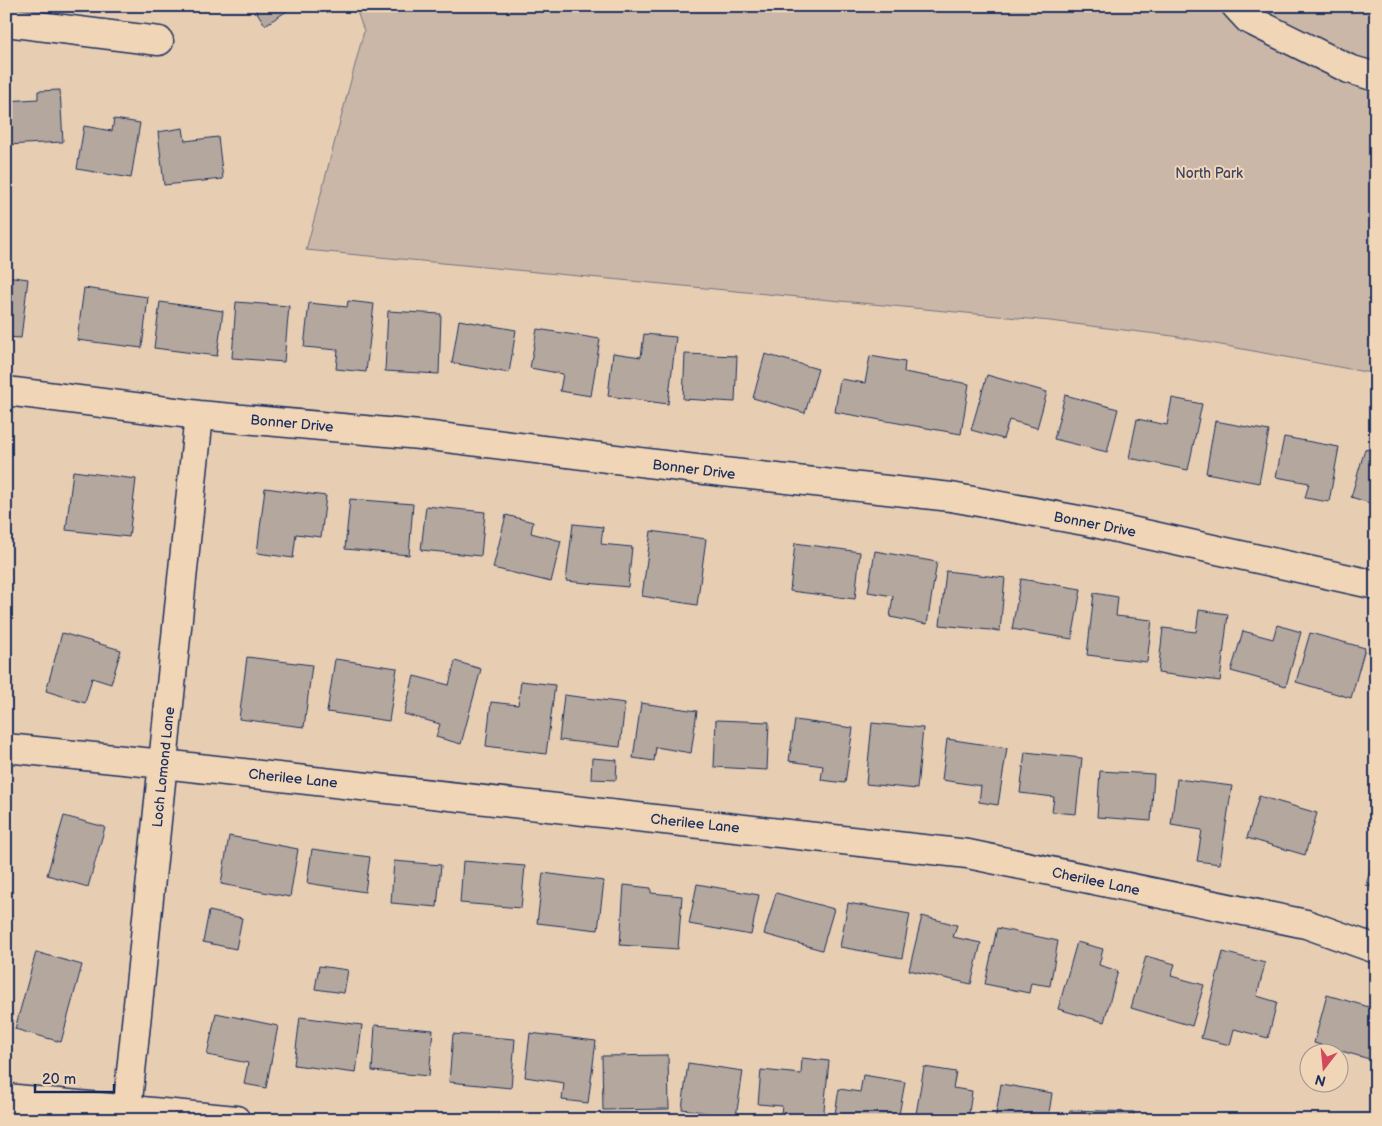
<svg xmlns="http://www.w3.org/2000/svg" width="1382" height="1126" viewBox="0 0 1382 1126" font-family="'Balsamiq Sans',sans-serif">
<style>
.green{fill:#cab7a7;stroke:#727382}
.building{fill:#b4a79e;stroke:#1b2f5e}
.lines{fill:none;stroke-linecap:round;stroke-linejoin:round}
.minor-casing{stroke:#1b2f5e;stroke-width:31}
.minor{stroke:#f0d5b7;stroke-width:28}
.labels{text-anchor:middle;stroke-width:4;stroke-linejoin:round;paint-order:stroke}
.park-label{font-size:14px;fill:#354369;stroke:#f0d5b7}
.street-label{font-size:14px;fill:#1b2f5e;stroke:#f0d5b7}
</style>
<rect width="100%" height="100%" fill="#e7ceb3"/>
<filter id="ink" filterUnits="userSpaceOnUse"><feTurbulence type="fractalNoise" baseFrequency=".02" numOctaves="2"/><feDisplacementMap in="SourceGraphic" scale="10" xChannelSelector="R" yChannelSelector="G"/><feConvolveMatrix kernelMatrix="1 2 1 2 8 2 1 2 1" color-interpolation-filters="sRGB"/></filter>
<g filter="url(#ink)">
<path class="green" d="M355,6H1376V374L1173,336L1050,321L306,250L364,31Z"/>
<path class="building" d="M253,6H295L265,25Z
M60,90L63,142L6,145V101L38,99V91Z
M114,119L140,123L131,178L77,169L84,126L112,131Z
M183,128L185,141L218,137L223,179L164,185L158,132Z
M6,201L11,202L6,235Z
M6,276L28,279L21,338L6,337Z
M84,288L148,297L142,348L77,340Z
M348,301L374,304L366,372L336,369L338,350L304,347L309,303L347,307Z
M160,302L223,311L217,356L154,348Z
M236,302L289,306L284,362L232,358Z
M388,311L441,314L439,374L385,371Z
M459,320L516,330L509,373L452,363Z
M537,329L600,339L591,396L560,391L563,374L530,368Z
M644,334L676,337L668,404L608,396L613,353L641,357Z
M685,354L737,356L735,402L683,399Z
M765,354L818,369L805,413L753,398Z
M870,356L905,362L904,372L969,384L961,434L835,412L840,379L865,383Z
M987,375L1047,392L1037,428L1009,420L1003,439L971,430Z
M1065,395L1118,409L1107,452L1054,439Z
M1172,398L1202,404L1188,470L1129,458L1137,419L1167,425Z
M1215,421L1269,431L1259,483L1206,473Z
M1284,437L1339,447L1329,502L1305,498L1309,483L1276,477Z
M1365,449L1376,452V505L1351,497Z
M73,471L136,479L129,537L66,530Z
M265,488L326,496L321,537L296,534L293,558L257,553Z
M350,499L413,504L409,555L345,549Z
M426,506L485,512L481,556L421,550Z
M506,515L533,522L531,533L561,541L551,582L493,568Z
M573,524L603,527L601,544L632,547L628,587L566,581Z
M651,531L706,539L697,605L642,596Z
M795,543L860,552L855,599L790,591Z
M875,551L937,562L927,624L890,617L893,596L868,592Z
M946,571L1005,578L1000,631L940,625Z
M1021,579L1081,589L1072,639L1012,629Z
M1094,593L1118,597L1116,616L1152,620L1147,662L1087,655Z
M1199,610L1228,614L1220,681L1158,673L1163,628L1196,632Z
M1277,625L1301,632L1286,686L1231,671L1243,631L1273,639Z
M62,633L121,650L111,684L92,678L85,703L46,691Z
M1310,633L1365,648L1351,698L1296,682Z
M247,657L312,665L304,727L239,719Z
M335,659L397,668L389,721L327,712Z
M455,661L481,669L461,744L436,737L440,724L404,714L414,676L449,685Z
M521,681L555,685L546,754L486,746L491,702L518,705Z
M564,695L625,703L620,747L559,740Z
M641,703L697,711L691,753L656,747L654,761L633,758Z
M716,720L769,722L767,770L714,767Z
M795,720L853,728L845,783L821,780L823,766L789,761Z
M872,723L923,728L917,789L866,784Z
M947,739L1007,748L998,805L979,802L981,786L942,780Z
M1025,752L1082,758L1076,814L1052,812L1054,797L1020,793Z
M592,758L617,760L616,780L591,779Z
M1100,771L1154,774L1151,821L1097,817Z
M1177,779L1232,786L1220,864L1197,861L1202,830L1171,825Z
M1259,796L1317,813L1305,855L1247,838Z
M64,816L105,827L88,887L47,875Z
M229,836L298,849L290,897L221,884Z
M312,849L370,857L365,892L307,883Z
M1376,850V888L1366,885Z
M394,861L441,865L437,907L391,903Z
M463,861L525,866L521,908L460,903Z
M543,873L604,881L598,930L537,923Z
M697,884L759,895L751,935L689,924Z
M624,885L651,888V893L682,896L678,949L620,945Z
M776,893L834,909L822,950L764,934Z
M848,903L910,914L902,958L840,947Z
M209,911L242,918L236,949L203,942Z
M922,916L957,925L953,937L981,943L971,984L909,970Z
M997,928L1058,941L1050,986L1031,983L1029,993L985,984Z
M1077,942L1103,949L1099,965L1118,971L1104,1022L1058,1009Z
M36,952L82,965L61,1042L15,1029Z
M1223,952L1265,963L1257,996L1277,1002L1268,1038L1234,1029L1230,1045L1201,1038Z
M1146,956L1175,964L1171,976L1204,985L1192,1026L1131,1008Z
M319,966L348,970L344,993L315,989Z
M1327,995L1376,1009V1061L1314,1043Z
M216,1013L278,1026L266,1088L244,1084L248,1063L207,1055Z
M300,1017L362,1025L356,1073L294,1065Z
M375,1025L433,1030L429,1076L372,1071Z
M530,1033L596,1041L588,1103L562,1100L564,1083L525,1077Z
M453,1034L515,1039L511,1088L449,1082Z
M668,1055L669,1109L603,1110L602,1056Z
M802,1058L829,1061L823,1120H780L782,1106L758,1104L761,1070L801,1074Z
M688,1063L743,1071L736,1117L682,1109Z
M924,1067L956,1072L953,1088L972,1091L968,1120H915Z
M863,1075L905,1082L898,1120H834L839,1089L860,1092Z
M1001,1084L1052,1093L1048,1120H995Z
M1070,1110L1134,1112V1120H1069Z"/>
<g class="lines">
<defs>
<path id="minor" d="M1236,6L1248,19L1349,69L1376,77
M6,22L159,41
M6,391L199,415L431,436L696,469L951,497L1090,522L1376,585
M6,748L163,764L968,854L1306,924L1376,949
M6,1098L236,1120
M126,1120L199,415"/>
</defs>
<use href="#minor" class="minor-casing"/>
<use href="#minor" class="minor"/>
</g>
</g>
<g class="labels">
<g class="park-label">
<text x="1209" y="178">North Park</text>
</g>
<g class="street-label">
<text transform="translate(292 423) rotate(5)" y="5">Bonner Drive</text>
<text transform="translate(694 469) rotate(7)" y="5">Bonner Drive</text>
<text transform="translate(1095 524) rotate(11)" y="5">Bonner Drive</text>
<text transform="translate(163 767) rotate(-84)" y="5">Loch Lomond Lane</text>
<text transform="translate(293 778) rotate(6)" y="5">Cherilee Lane</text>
<text transform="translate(695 823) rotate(6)" y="5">Cherilee Lane</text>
<text transform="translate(1096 881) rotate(12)" y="5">Cherilee Lane</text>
</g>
</g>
<rect width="1382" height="1126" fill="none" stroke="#f0d5b7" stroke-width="25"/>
<rect x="12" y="12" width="1357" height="1101" fill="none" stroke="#1b2f5e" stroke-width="2" filter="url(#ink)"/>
<g transform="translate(1324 1068) rotate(196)"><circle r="24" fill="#f0d5b7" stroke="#9b9393"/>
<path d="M0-4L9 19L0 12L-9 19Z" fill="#d1495b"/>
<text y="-8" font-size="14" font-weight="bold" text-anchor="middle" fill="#1b2f5e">N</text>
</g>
<path d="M35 1084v8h79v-8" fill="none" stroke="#1b2f5e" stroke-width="2.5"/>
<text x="42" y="1084" font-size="15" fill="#1b2f5e" stroke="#f0d5b7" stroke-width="4" paint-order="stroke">20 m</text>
</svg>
